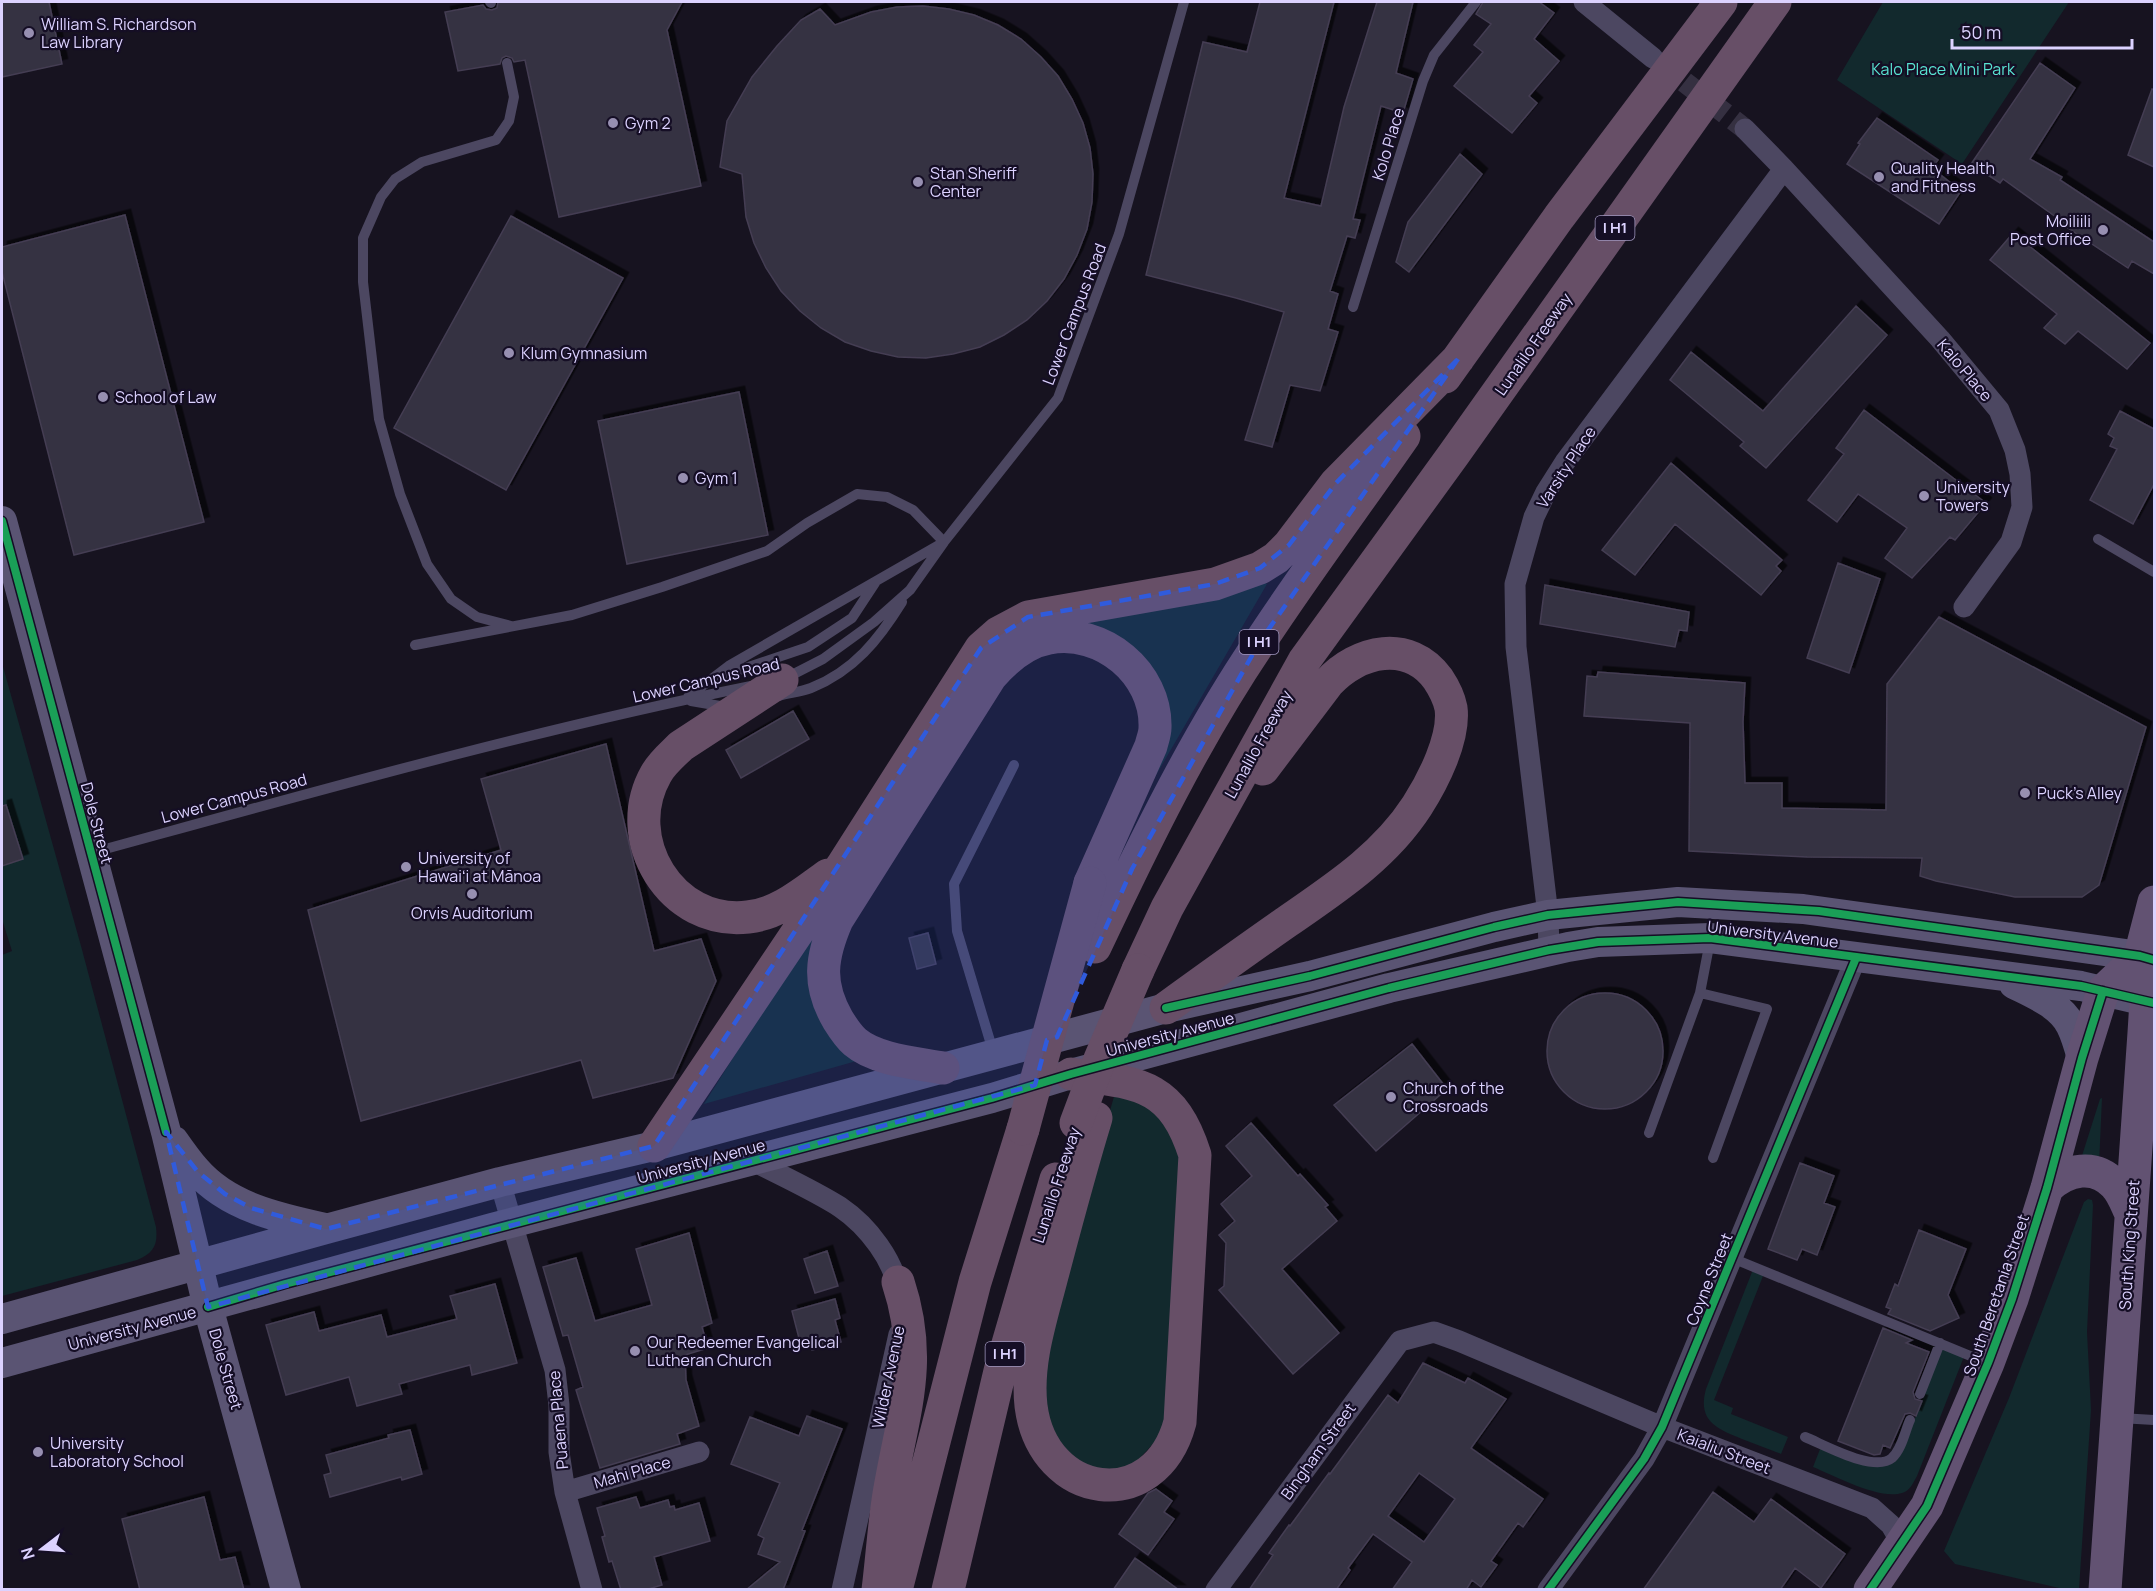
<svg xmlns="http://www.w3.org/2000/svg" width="2156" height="1591" viewBox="0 0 2156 1591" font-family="Manrope,sans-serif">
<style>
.green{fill:#12292d}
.building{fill:#363142;stroke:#443e53;stroke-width:1.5;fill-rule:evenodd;filter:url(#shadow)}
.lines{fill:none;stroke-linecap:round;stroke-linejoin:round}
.street-tunnel{stroke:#353041;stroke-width:21;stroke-dasharray:21 10;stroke-linecap:butt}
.lane{stroke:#4c4761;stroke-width:10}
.street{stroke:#4c4761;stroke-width:21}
.secondary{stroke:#5a5473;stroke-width:30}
.primary{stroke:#625272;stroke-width:33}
.highway{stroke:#674f67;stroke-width:33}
.highway-bridge{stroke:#674f67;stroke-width:33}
.cycleway-casing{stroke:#150e25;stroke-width:11}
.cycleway{stroke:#1a9f57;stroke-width:8}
.marked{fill:#305bdc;fill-opacity:0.2;stroke:#305bdc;stroke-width:4.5;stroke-dasharray:12 8;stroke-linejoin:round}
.poi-dot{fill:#978fb1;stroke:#150e25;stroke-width:2}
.labels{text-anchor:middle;stroke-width:4.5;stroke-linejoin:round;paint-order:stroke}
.shield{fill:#150e25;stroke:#a097be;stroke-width:1.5}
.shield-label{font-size:15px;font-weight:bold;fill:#dcd2ff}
.poi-label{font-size:16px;fill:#dcd2ff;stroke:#150e25;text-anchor:start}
.park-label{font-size:16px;fill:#59e3d2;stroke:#150e25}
.street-label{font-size:16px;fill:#dcd2ff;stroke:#150e25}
</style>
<defs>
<filter id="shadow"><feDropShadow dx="5.5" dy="-5.5" stdDeviation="0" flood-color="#0009"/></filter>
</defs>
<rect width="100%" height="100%" fill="#171320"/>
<path class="green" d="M1883,2H2069L1962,164L1837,80Z
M1262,581L1267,584L1148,789L1150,773V674L1028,635L824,927L860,1060L704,1104L970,681L1026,631Z
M2,663L81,946L156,1227C158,1245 154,1253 137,1260L2,1296V955L12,951L2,919V866L23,859L6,806L2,807Z
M1119,1079L1185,1109L1173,1422L1127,1472L1078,1467L1044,1419V1357L1091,1177Z
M2102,1098L2099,1165L2080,1162L2100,1099Z
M2088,1199L2092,1200L2093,1205L2087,1332L2091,1410L2079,1589L2068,1590L1955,1564L1944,1551L2009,1398L2084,1202Z
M1754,1267L1765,1271L1714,1400L1733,1408L1731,1414L1788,1437L1781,1454C1768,1449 1755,1444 1742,1439C1717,1429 1697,1421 1706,1389Z
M1940,1343L1965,1354L1917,1476C1913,1483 1910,1491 1902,1493C1879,1500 1835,1476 1813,1467L1822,1444L1884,1462L1914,1421L1924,1396Z"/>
<path class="building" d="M2,2H49L62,64L2,77Z
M498,2H682L667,30L701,186L559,217L525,60L514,62L512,58L506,56L502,58L500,64L458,71L445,12L483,5L486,9L492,10L497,8Z
M1260,2H1334L1284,198L1321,206L1344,107L1377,2H1413L1396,73L1413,79L1403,113L1381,106L1353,219L1360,220L1355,238L1347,236L1330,291L1338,294L1328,329L1338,332L1320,391L1290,385L1272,447L1245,440L1284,312L1236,298L1146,275L1203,42L1247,52Z
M1483,2H1539L1554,13L1534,39L1559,61L1529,96L1537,103L1512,133L1454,86L1483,52L1474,45L1491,24L1476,14Z
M923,6L949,9L974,15L998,25L1021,39L1041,57L1058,76L1072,99L1083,123L1090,148L1093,174L1092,202L1087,229L1077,255L1064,279L1047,301L1027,320L1004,335L980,347L953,354L926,358L898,357L871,351L845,342L821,328L800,311L781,291L766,268L754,243L746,217L742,174L720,167L727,121L752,77L777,46L801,20L820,9L835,25L871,12L897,7Z
M2040,63L2075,88L2030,159L2062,177L2060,180L2154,242V274L2132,261L2128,268L2059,222L2060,220L2003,179L2000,183L1971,164Z
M2152,89L2154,90V167L2128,155Z
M1877,118L1938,160L1932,168L1961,191L1939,224L1847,164L1860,144L1858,143Z
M1460,154L1482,174L1409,272L1396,262L1408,222Z
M125,215L204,522L74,555L2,272V247Z
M511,216L623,278L506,490L394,428Z
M2013,233L2150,343L2127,369L2078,331L2065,344L2044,328L2057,314L1990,260Z
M1856,306L1887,335L1766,468L1740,446L1744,442L1670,380L1691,352L1763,411Z
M739,392L768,535L627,564L598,421Z
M1864,410L1986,503L1955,540L1950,537L1912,578L1885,558L1907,528L1858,494L1837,522L1808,500L1844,454L1836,448Z
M2120,411L2154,429V484L2133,524L2090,500L2117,449L2110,446L2114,438L2108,434Z
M1671,463L1782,560L1776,566L1781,571L1761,595L1675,524L1635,575L1602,550Z
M1838,563L1880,579L1849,673L1807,658Z
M1545,585L1689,612L1687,631L1679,630L1675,647L1540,624Z
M1939,617L2146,727L2099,885L2082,897H2015L1936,881L1920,876L1922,858L1807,857L1689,851L1690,723L1584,716L1587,676L1597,677L1598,672L1745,683L1743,722L1745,783H1782V808L1886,810L1887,684Z
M793,711L809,739L741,778L726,750Z
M606,744L654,951L701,939L716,981L673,1078L593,1098L581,1060L361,1121L308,910L501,850L481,779Z
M6,805L23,859L2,866V806Z
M928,933L936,964L917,969L909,938Z
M1547 1051a58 58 0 1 1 116 0a58 58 0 1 1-116 0Z
M1412,1044L1447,1089L1376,1151L1334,1105Z
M1251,1123L1298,1176L1300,1174L1328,1205L1325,1207L1337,1221L1282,1269L1339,1333L1293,1374L1219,1290L1224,1286L1226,1243L1219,1235L1235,1221L1221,1204L1252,1176L1226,1146Z
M1800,1163L1834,1176L1824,1203L1835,1207L1817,1255L1802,1249L1797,1260L1768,1249Z
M1919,1230L1966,1249L1948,1295L1959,1318L1930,1331L1888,1314L1891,1309L1886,1307L1895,1284L1898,1286Z
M689,1233L712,1323L702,1327L708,1348L685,1355L686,1380L699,1426L677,1434L680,1444L600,1468L576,1390L583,1387L568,1335L563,1336L543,1267L576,1258L595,1321L652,1305L636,1249Z
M827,1251L838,1286L815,1293L804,1259Z
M495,1284L517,1363L472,1375L470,1365L399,1384L402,1394L357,1406L349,1377L286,1395L266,1325L314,1312L319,1331L381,1315L387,1337L457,1319L450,1296Z
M835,1299L840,1318L835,1320L841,1342L812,1350L809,1340L800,1342L792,1311Z
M1883,1328L1912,1340L1906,1343L1929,1352L1913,1392L1915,1399L1922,1401L1916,1416L1910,1413L1905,1414L1890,1448L1883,1445L1880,1454L1874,1455L1838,1441Z
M1423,1363L1465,1383L1468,1378L1506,1399L1471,1448L1543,1499L1523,1527L1518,1523L1491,1561L1497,1565L1481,1587L1472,1580L1466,1590H1392L1412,1562L1373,1534L1348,1568L1350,1570L1336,1590H1249L1273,1555L1269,1553L1289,1525L1290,1526L1329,1473L1330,1474L1388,1395L1398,1403ZM1419,1473L1455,1499L1424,1542L1388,1516Z
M807,1416L842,1429L802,1530L805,1531L783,1590H746L780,1562L758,1554L764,1538L758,1535L780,1483L731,1464L750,1417L799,1436Z
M410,1430L422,1474L402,1480L401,1477L330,1497L324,1475L331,1473L326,1455L389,1438L388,1435Z
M1156,1489L1172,1501L1164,1512L1174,1519L1148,1555L1119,1534L1148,1493Z
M1713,1492L1754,1522L1771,1499L1845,1554L1821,1588L1795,1568L1780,1590H1643Z
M204,1497L220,1560L235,1557L244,1590H140L122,1519Z
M636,1497L640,1508L668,1500L670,1507L674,1506L675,1510L699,1503L710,1541L654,1557L662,1585L645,1590H621L612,1561L609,1562L602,1537L605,1536L597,1508Z
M1135,1558L1179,1590H1113Z"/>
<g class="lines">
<path class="street-tunnel" d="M1660,63L1745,129"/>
<path class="lane" d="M490,2L491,3
M507,63L514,97L509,121L496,140L422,162L395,179L381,197L363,238V282L379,419L400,494L427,564L451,599L477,617L511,626
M1353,307L1423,81L1434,55L1476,2
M2098,539L2154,572
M415,645L572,615L662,587L767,551L807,523L857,494L887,497L913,510L944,542L730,665L688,697
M719,677L808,647L852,618L875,583
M784,679L823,659L874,622L910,590L944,542L1058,398L1119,234L1184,2
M779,696C789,693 801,692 811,688C854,671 879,639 902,602
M691,701L726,707
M91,853C310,793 529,731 751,686
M1710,941L1700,993L1767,1009L1713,1158
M993,1051L957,931L954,884L1014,765
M1649,1133L1700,993
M1732,1258L1985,1362
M1920,1394L1940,1343
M2120,1418L2154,1420
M1805,1437C1825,1445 1874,1473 1892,1458C1902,1449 1905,1431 1910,1420"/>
<path class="street" d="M1584,2L1653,58
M1745,129L1784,169L1940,339L1999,410L2015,450L2020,474L2022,507L2011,542L1964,607
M1549,950L1548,915L1516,647L1515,584L1534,517L1546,492L1565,462L1784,169
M753,1161C782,1176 813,1190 840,1207C868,1226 895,1261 899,1294
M500,1182L555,1370L559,1405V1452L565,1492L592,1590
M565,1492L699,1452
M842,1590L899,1334
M1216,1590L1400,1341L1434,1332L1459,1341L1662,1427L1872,1508L1891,1525L1902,1544
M1548,1590L1644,1459L1662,1427L1856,958"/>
<path class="secondary" d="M2,521L166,1132L208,1307L286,1590
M2014,984C2034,994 2061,1005 2071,1026C2076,1036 2079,1047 2082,1058
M174,1141C181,1151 188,1161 196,1170C228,1207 279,1218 325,1228
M2,1319L326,1229L500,1182L654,1146L1166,1008L1310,976L1494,927L1548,915L1678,902L1803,909L2140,956L2154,960
M2,1363L492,1228L992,1098L1071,1074L1389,988L1568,947L1598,942L1710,938L2081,986L2154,1003"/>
<path class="primary" d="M2047,1188C2067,1169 2095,1163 2115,1185C2123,1193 2126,1204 2131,1214
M1870,1590L1927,1506L1988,1363L2012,1299L2047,1188L2082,1058L2103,991L2140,956
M2105,1590L2144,1033L2146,1001L2140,956L2154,902"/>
<path class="highway" d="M1445,377L1559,217L1721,2
M782,680L681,746C672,755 662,763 656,774C619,839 671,926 748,917C779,914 804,892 828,875
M1095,947C1144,843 1195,738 1260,642C1306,572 1356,505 1404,436
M1138,970L1167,908L1304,661L1454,454L1775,2
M1166,1008C1206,979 1245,951 1285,923C1334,889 1384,857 1417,806C1433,781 1455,738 1451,708C1449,698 1444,688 1438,679C1409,639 1358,650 1328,683L1263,769
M943,1068C917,1063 876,1060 855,1042C849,1037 843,1028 838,1020C817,984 821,957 837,920L991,676C1006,659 1026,642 1049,638C1102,628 1157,673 1155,728C1155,734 1152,741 1151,746L1090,883
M1071,1074C1138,1083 1172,1083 1195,1155L1180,1422C1155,1516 1043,1500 1031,1406C1026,1362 1041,1319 1052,1276C1066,1223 1080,1170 1096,1118
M654,1146L842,866L981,648L998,633L1028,617L1215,584L1260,568L1276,558L1289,545L1336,483L1458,359
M878,1590C882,1558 884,1525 889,1494C902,1415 925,1363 898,1282
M896,1590L975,1282L1023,1129
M948,1590L1000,1371L1056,1179"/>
<path class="highway-bridge" d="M1076,1123L1100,1059L1138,970
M1023,1129L1090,883"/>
<defs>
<path id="cycleway" d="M2,521L166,1132
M1166,1008L1310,976L1494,927L1548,915L1678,902L1819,911L2140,956L2154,960
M208,1307L285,1284L992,1098L1071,1074L1389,988L1549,950L1598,942L1710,938L2081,986L2154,1003
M1548,1590L1644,1459L1662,1427L1856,958
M1870,1590L1927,1506L1988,1363L2012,1299L2047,1188L2082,1058L2103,991"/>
</defs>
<use href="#cycleway" class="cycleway-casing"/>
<use href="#cycleway" class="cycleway"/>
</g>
<path class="marked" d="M1458,359L1259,643L1132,869L1057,1037L1047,1040L1035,1085L208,1307L166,1132L198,1172L225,1194L251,1208L326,1229L654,1146L981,648L1028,617L1215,584L1260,568L1289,545L1336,483Z"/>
<g class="poi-dot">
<circle cx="29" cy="33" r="6"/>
<circle cx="613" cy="123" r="6"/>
<circle cx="1879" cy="177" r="6"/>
<circle cx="918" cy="182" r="6"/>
<circle cx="2103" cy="230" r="6"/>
<circle cx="509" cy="353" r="6"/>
<circle cx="103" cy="397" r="6"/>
<circle cx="683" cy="478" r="6"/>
<circle cx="1924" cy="496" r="6"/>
<circle cx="2025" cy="793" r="6"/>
<circle cx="406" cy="867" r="6"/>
<circle cx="472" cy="894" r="6"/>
<circle cx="1391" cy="1097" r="6"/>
<circle cx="635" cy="1351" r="6"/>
<circle cx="38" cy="1452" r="6"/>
</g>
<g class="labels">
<g class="shield">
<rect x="1595.5" y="216" width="39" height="24" rx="4.5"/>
<rect x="1239.5" y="630" width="39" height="24" rx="4.5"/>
<rect x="985.5" y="1342" width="39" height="24" rx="4.5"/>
</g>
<g class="shield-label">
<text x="1615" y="233">I H1</text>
<text x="1259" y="647">I H1</text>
<text x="1005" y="1359">I H1</text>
</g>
<g class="poi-label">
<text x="41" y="30">William S. Richardson<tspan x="41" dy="18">Law Library</tspan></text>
<text x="625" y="129">Gym 2</text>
<text x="1891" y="174">Quality Health<tspan x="1891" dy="18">and Fitness</tspan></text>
<text x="930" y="179">Stan Sheriff<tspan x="930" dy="18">Center</tspan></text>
<text x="2091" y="227" text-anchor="end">Moiliili<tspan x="2091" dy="18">Post Office</tspan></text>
<text x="521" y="359">Klum Gymnasium</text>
<text x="115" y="403">School of Law</text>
<text x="695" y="484">Gym 1</text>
<text x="1936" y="493">University<tspan x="1936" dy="18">Towers</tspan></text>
<text x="2037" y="799">Puck's Alley</text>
<text x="418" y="864">University of<tspan x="418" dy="18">Hawaiʻi at Mānoa</tspan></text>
<text x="472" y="919" text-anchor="middle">Orvis Auditorium</text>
<text x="1403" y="1094">Church of the<tspan x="1403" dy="18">Crossroads</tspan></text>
<text x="647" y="1348">Our Redeemer Evangelical<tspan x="647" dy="18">Lutheran Church</tspan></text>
<text x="50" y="1449">University<tspan x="50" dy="18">Laboratory School</tspan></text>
</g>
<g class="park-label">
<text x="1943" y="75">Kalo Place Mini Park</text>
</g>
<g class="street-label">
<text transform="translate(1388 144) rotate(-73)" y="6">Kolo Place</text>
<text transform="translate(1074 314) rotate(-69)" y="6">Lower Campus Road</text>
<text transform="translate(1533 344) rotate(-55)" y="6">Lunalilo Freeway</text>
<text transform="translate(1965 370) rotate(50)" y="6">Kalo Place</text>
<text transform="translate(1566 467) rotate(-57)" y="6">Varsity Place</text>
<text transform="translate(706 680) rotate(-13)" y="6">Lower Campus Road</text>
<text transform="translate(1258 744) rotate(-61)" y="6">Lunalilo Freeway</text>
<text transform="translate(234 798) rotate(-15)" y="6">Lower Campus Road</text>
<text transform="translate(97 823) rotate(75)" y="6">Dole Street</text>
<text transform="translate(1773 934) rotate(7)" y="6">University Avenue</text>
<text transform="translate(1170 1034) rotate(-15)" y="6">University Avenue</text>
<text transform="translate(701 1161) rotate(-15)" y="6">University Avenue</text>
<text transform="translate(1056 1185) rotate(-72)" y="6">Lunalilo Freeway</text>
<text transform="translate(2129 1245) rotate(-86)" y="6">South King Street</text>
<text transform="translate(1709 1279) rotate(-68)" y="6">Coyne Street</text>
<text transform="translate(1996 1295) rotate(-71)" y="6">South Beretania Street</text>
<text transform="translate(132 1328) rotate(-15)" y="6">University Avenue</text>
<text transform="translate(226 1369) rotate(74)" y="6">Dole Street</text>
<text transform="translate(888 1377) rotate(-78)" y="6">Wilder Avenue</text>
<text transform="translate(558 1420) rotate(-95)" y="6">Puaena Place</text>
<text transform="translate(1318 1451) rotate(-54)" y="6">Bingham Street</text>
<text transform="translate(1724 1451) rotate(21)" y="6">Kaialiu Street</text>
<text transform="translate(632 1472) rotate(-16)" y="6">Mahi Place</text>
</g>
</g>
<rect width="2156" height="1591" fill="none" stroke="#dcd2ff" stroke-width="6"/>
<g transform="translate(42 1549) rotate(253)" stroke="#150e25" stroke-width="4.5" paint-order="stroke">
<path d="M0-4.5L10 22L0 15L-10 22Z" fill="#dcd2ff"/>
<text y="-9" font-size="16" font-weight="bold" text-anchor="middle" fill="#dcd2ff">N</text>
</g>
<path d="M1952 39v9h180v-9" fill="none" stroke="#dcd2ff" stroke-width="3"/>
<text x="1961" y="39" font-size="18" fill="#dcd2ff" stroke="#150e25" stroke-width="4.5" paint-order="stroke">50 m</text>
</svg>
